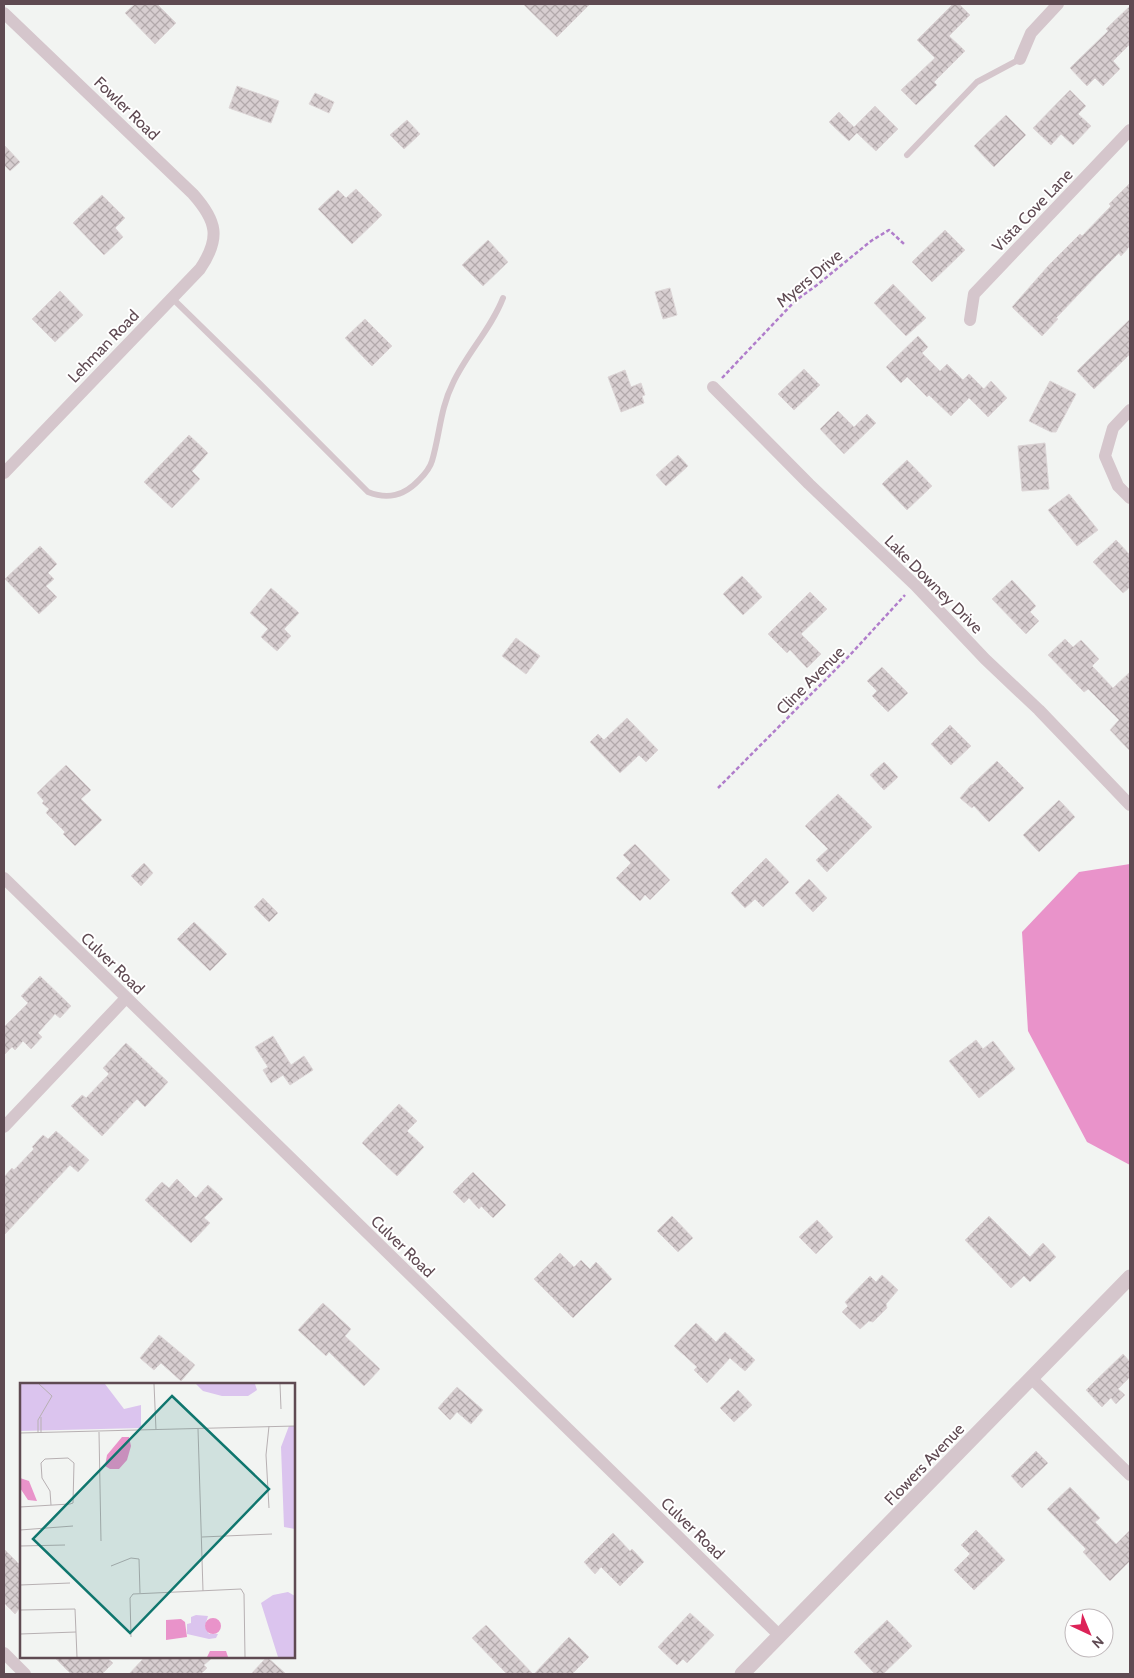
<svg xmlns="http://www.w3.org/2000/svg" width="1134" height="1678" viewBox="0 0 1134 1678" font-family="Cabin,sans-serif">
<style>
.water{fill:#e993ca}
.building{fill:url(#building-cross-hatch);stroke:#ddd6d7}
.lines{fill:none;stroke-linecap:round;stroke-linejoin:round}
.path{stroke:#b07dcb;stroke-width:2.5;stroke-dasharray:4 2.5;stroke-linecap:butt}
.service{stroke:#d5c6cc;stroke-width:6}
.minor{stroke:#d5c6cc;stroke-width:12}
.tertiary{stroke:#d5c6cc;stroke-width:15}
.labels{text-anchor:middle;stroke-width:4;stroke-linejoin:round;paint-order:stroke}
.street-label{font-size:16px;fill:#5f4a52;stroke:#fff}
.inset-road{fill:none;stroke:#b7b0b2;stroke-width:1}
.view{fill:#0f766e;fill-opacity:0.15;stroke:#0f766e;stroke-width:2.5}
.inset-edge{fill:none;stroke:#5f4a52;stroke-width:2.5}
</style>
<defs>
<pattern id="building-cross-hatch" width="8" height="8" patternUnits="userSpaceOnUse" patternTransform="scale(1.25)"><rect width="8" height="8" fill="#d7ced0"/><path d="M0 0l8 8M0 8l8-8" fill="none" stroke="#b2a9ab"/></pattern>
</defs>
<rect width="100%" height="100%" fill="#f2f4f2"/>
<path class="water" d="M1130,864V1165L1087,1142L1028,1031L1022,932L1079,872Z"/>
<path class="building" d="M135,4H157L176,23L155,44L125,13Z
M523,4H590L557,37Z
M953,4H959L970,15L949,36L965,51L934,82L937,85L916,105L901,90L935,58L917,40Z
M1130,6V44L1113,61L1120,69L1103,86L1095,78L1087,86L1070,68L1108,31L1106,29Z
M237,86L279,101L271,123L229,108Z
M1070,90L1086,106L1078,114L1091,126L1073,145L1061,134L1051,145L1033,128Z
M315,93L334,102L329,113L309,104Z
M875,106L898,129L876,151L857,133L849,141L829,122L839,112L854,127Z
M1006,115L1026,135L994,167L974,146Z
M407,120L420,134L404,149L390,135Z
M4,145L20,162L10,171L4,165Z
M1130,183V246L1121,256L1119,253L1099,273L1056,318L1058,319L1042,336L1012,307L1049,265L1080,234L1082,236L1111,206L1109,204Z
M356,189L382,215L352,244L318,209L338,190L346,198Z
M102,195L125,218L115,228L123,237L104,255L73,223Z
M945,230L965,250L932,282L912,262Z
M488,240L508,262L483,286L462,265Z
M893,284L926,318L906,336L874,303Z
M670,288L677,315L663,319L655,292Z
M60,291L83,315L55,342L32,319Z
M365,319L392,346L372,366L345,338Z
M1130,319V354L1094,389L1077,371Z
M918,336L928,347L922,353L940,371L947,364L963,380L969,374L984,389L991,381L1007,398L988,417L969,398L951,416L929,395L927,397L907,377L901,383L886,367Z
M804,369L820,385L794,410L778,394Z
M625,370L631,387L641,383L645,395L642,396L644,403L621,412L608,377Z
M1050,381L1076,394L1056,432H1051L1029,421Z
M838,411L854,427L867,414L876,423L844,454L820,429Z
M189,435L208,453L192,471L200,479L172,508L144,482Z
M1045,443L1049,489L1022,491L1018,446Z
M678,455L688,466L666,486L656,475Z
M907,460L932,486L907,510L882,484Z
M1069,494L1098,530L1077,546L1048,510Z
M1116,540L1130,555V587L1123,593L1093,562Z
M40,546L57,564L48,573L54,579L46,586L57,597L39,614L5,579Z
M742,576L762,597L743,615L723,594Z
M1012,580L1036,606L1030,612L1039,621L1026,634L992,599Z
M271,588L299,613L284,629L291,636L277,651L261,637L268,629L250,613Z
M810,592L827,609L801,634L821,654L807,668L790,650L787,653L768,634Z
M516,638L540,656L526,674L502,656Z
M1065,639L1073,647L1081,640L1099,659L1092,666L1113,688L1130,672V751L1110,730L1119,720L1088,689L1084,692L1048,655Z
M882,667L908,693L888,712L872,696L877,691L867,681Z
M627,718L658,750L646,762L639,755L620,773L590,742L598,734L604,740Z
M950,725L971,746L951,765L931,744Z
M997,761L1024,788L989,822L974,806L972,808L960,798L971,785H972Z
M884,762L898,777L884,790L870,775Z
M66,765L91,790L81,799L102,820L75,846L63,834L65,832L46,813L49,809L42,803L44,801L37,793Z
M838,794L872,827L827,872L816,860L828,849L805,826Z
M1059,800L1075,817L1039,852L1023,835Z
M635,844L670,880L650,900L645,895L640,901L616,878L631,863L623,855Z
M766,858L789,882L763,907L755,899L745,908L731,893Z
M144,863L153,873L141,886L131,876Z
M809,879L827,898L813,912L795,893Z
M263,898L278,913L269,922L254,907Z
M194,922L227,954L210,971L177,939Z
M40,976L71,1006L60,1018L55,1014L38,1033L42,1037L31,1049L23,1041L15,1050L12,1047L4,1055V1027L28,1003L21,996L22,995Z
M273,1036L291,1065L304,1056L313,1070L290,1085L283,1075L271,1083L263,1070L268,1067L255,1047Z
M976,1040L983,1049L993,1041L1015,1069L979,1098L949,1061Z
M126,1043L168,1082L145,1107L137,1099L102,1136L71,1106L82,1095L86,1098L109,1074L103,1068Z
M399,1104L417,1121L407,1131L424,1147L397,1176L362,1143Z
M56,1131L89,1160L78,1172L70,1165L4,1235V1177L12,1168L14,1170L34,1149L32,1147L43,1135L48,1139Z
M473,1172L506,1205L493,1218L481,1206L479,1209L469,1198L464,1203L453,1192Z
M177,1179L196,1198L208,1185L223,1199L204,1218L210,1223L191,1243L145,1200L162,1182L169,1188Z
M672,1216L693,1238L678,1252L657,1231Z
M989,1216L1030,1257L1043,1243L1056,1257L1030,1282L1024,1276L1011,1288L965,1240Z
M817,1220L833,1237L816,1254L799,1237Z
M560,1253L574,1267L581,1260L590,1269L596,1262L612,1279L573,1318L534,1279Z
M882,1275L898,1290L886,1304L887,1308L873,1322L869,1321L860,1329L842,1312L848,1306L845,1302L870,1276L876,1282Z
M323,1303L351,1329L345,1336L380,1369L364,1386L329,1352L326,1356L298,1330Z
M696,1323L716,1342L725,1332L755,1360L745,1371L730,1358L707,1383L694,1370L697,1367L674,1346Z
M159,1335L195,1365L181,1381L161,1363L154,1370L140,1358Z
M1123,1354L1130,1362V1377L1118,1389L1125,1395L1116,1404L1111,1398L1102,1407L1086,1390Z
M457,1387L483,1410L471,1424L457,1412L450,1420L438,1408Z
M738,1390L752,1405L734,1422L720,1408Z
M1036,1451L1048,1463L1022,1488L1011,1476Z
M1070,1487L1100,1518L1095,1522L1116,1544L1130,1530V1561L1110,1581L1083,1552L1086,1549L1047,1509Z
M976,1530L1005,1560L974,1590L954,1570L970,1554L961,1545Z
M613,1533L630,1551L632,1549L644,1562L620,1586L601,1567L595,1574L584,1562Z
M4,1549L21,1566V1606L15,1614L4,1603Z
M690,1613L714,1635L687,1663L683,1659L677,1665L658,1647Z
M887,1620L912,1646L883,1674H875L854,1652Z
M486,1625L533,1674H507L472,1638Z
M569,1637L589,1657L572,1674H534Z
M54,1657H106L113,1663L102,1674H71Z
M145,1657H213L204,1665L207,1668L201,1674H129Z
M267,1657L286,1674H251Z"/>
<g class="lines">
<path class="path" d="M722,378L795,301L817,285L871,241L889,230L904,244
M718,788L850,655L905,595"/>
<path class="service" d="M907,155L977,82L1020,59
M172,298L256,380L368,492C388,500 404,496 419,480C424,475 430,468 432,461C440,434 440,409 453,383C467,353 491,329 503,298"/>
<path class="minor" d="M4,13L193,194C217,221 221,238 200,269L4,473
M1020,59L1031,33L1058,4
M970,320L974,294L1130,130
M713,387L809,484L915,585L985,659L1039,710L1130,805
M1130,410L1113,428L1105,456L1118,486L1130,498
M4,878L780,1636
M4,1127L126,998
M1031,1378L1130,1475
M4,1653L25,1674"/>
<path class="tertiary" d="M742,1674L1130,1277"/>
</g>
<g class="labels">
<g class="street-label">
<text transform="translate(127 108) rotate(44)" y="6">Fowler Road</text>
<text transform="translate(1032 210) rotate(-46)" y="6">Vista Cove Lane</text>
<text transform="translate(809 278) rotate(-40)" y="6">Myers Drive</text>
<text transform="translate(103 346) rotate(-46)" y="6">Lehman Road</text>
<text transform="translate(934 584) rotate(45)" y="6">Lake Downey Drive</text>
<text transform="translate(810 680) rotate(-45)" y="6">Cline Avenue</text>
<text transform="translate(113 963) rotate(44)" y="6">Culver Road</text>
<text transform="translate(403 1246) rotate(44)" y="6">Culver Road</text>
<text transform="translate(924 1464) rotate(-46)" y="6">Flowers Avenue</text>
<text transform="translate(693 1528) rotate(44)" y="6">Culver Road</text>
</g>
</g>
<g transform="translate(20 1383)">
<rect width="275" height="275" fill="#f2f4f2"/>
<path d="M176,1H235L237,7L228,13H202L183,8ZM269,43H275V146L264,144L261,64ZM268,209L275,213V274H258L241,220L253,212ZM176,232L188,233L185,243L189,251H198L196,255L189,256L167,251V241L171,240V234Z" fill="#dbc4ee"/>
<path d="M0,1H85L104,26L121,22V45L0,48Z" fill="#dbc4ee"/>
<path d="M102,54H109L111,63L107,77L99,86H90L85,83L87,72ZM0,95L9,98L17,118L8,117L0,105ZM185 243a8 8 0 1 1 16 0a8 8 0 1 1-16 0ZM161,236L165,239L167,254L146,257V237ZM190,268H206L208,274H187Z" fill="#e993ca"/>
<path class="inset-road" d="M134,1L136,47M260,1L261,26M21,34V50M249,43L246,72L249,125M178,46L183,208M79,49L81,158M0,50L275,43M18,50V37L32,13L19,1M0,124L50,121L53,120L54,80L48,75L25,76L21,80L22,95L30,108L31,122M0,147L53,143M182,154L252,151M0,163L45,162M91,183L111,175L119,176L120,210M0,202L50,200M0,227L55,226L57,274M0,251L56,249M111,254L110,215L113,211L221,206L224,211L225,274"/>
<path class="view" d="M152,13L249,106L110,250L13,156Z"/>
<rect width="275" height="275" class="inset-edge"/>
</g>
<rect width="1134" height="1678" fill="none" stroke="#5f4a52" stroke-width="10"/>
<g transform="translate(1089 1633) rotate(136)"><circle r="24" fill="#ffffff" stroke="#bfb7ba"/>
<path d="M0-4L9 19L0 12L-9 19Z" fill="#dd2358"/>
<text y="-8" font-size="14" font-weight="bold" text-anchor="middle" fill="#5f4a52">N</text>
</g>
</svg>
